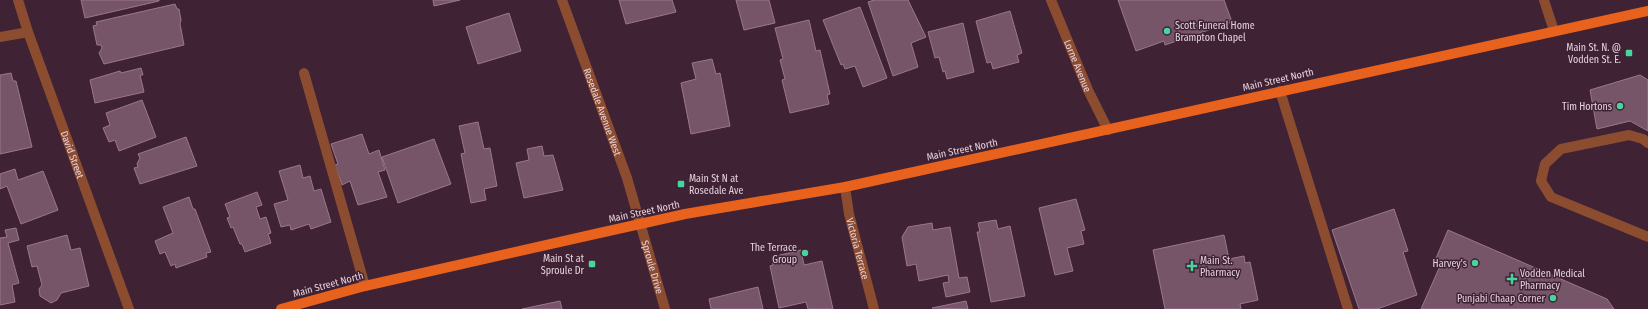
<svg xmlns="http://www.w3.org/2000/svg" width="1648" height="309" viewBox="0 0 1648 309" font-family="'Fira Sans Condensed',sans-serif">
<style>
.building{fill:#765569;stroke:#9b778c}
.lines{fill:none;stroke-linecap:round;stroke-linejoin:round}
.service{stroke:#8c4c30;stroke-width:10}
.minor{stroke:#8c4c30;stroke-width:10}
.primary{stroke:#e8621d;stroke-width:10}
.poi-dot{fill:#48d49d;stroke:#3f2234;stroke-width:1.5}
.labels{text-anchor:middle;stroke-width:3;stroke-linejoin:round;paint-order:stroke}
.poi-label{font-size:10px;fill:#e6d2dd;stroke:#3f2234;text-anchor:end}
.street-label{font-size:10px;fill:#e6d2dd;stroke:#3f2234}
</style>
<rect width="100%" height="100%" fill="#3f2234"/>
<path class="building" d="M81,0H159V1L85,18Z
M433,0H460L434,6Z
M619,0H672L676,12L626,24Z
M736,0H769L775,23L744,30Z
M874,0H908L926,37L911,43L918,67L893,76L868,2Z
M1118,0H1224L1232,22L1165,45L1164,41L1136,51Z
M175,4L177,9H179L181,20L180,24L184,45L104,64L99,53L102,48L101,45H97L93,26L97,25L96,22Z
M860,7L887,78L863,87L855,66L845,69L843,64L841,65L823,20Z
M1010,11L1022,53L1017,55L1019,62L993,69L991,62L987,63L976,21Z
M509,13L521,51L478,64L466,27Z
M809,20L816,51L820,50L830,94L827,95L829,104L790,113L782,80L785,79L780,60L783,59L775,28Z
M963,23L974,72L947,79L945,71L943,72L939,57L935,58L928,32Z
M712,59L716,74L720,73L730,126L691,134L681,83L696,79L692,63Z
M141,68L143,75H140L144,92L95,103L90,80L120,71L121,73Z
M11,73L13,81H16L32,147L0,154V75Z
M1640,75L1648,80V131L1630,121L1597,129L1590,90Z
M142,100L156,137L119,151L115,140L109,142L103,128L110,125L106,113Z
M478,122L484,149L490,148L497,186L484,189L486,200L471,203L461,154L465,153L459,126Z
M362,134L369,154L379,150L385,170L378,172L387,197L358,205L350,181L342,185L335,165L338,164L331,144Z
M186,137L197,166L140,184L134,168L138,167L137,164L140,158L138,154Z
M434,139L451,184L398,203L382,157Z
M542,146L544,156L553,155L563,190L524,198L516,163L529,160L527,149Z
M300,165L303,178L310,176L314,191L321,189L331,222L311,229L309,224L291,230L290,225L281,227L274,204L288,200L279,171Z
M15,169L18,180L43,171L58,210L21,224L7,186L0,189V174Z
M257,192L262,205L256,207L260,219L266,217L271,233L268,234L271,243L245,252L242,244H240L233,227L231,228L227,218L230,217L225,204Z
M189,197L193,209H195L211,252L206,253L207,257L176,268L175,264L171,266L165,252L160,254L155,241L173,233L163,207Z
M1076,199L1085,230L1081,231L1084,244L1067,248L1073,271L1055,275L1039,208Z
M1394,209L1408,251L1403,252L1417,295L1377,309H1359L1332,230Z
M996,220L998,229L1010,226L1025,296L991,302L977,232H980L978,223Z
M932,223L933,230L950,227L959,278L967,277L970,292L946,297L943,283L949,282L948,275L919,281L916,264L907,266L902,237L908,227Z
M16,228L19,240L8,243L19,283L12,285L15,302L0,305V238L7,237L5,230Z
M1448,230L1607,299L1614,309H1421L1440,266L1434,263Z
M67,235L71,250L80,248L89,286L61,293L57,300L51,303L40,296L39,289L42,285L37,266L32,267L27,246Z
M1224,235L1229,259L1244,256L1245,263L1250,262L1258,300L1240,304L1241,309H1165L1153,250Z
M801,250L804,265L822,261L833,309H808L806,302L779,308L770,266L773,265L772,257Z
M758,287L763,309H711L709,299Z
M560,301L562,309H522Z
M966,301L968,309L932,308Z"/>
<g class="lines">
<path class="service" d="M1544,0L1554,31
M304,73L365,286
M1280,91L1348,309
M1648,143L1643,139L1629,135L1561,149L1545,164L1541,181L1551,197L1648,237"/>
<g class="minor">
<path id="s1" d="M18,0L28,32L129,309"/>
<path id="s2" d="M562,0L627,178L665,309"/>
<path id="s3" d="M1051,0L1088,90L1108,130"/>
<path d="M0,37L28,32"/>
<path id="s4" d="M845,187L849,214L874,309"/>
</g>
<path class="primary" d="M281,309L365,286L595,234L685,214L845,187L1648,11"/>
</g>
<g class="poi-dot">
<circle cx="1167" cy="31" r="4"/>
<rect x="1625" y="49" width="8" height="8" rx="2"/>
<circle cx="1620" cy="106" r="4"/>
<rect x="677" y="180" width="8" height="8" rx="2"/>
<circle cx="805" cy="253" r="4"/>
<circle cx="1475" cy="263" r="4"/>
<rect x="588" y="260" width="8" height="8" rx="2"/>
<path d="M1190 260h4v4h4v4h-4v4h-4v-4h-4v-4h4z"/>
<path d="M1510 273h4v4h4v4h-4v4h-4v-4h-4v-4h4z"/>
<circle cx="1553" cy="298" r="4"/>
</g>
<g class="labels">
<g class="poi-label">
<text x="1175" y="29" text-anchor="start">Scott Funeral Home<tspan x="1175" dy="12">Brampton Chapel</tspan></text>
<text x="1621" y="51">Main St. N. @<tspan x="1621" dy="12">Vodden St. E.</tspan></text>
<text x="1612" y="110">Tim Hortons</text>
<text x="689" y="182" text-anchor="start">Main St N at<tspan x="689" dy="12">Rosedale Ave</tspan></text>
<text x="797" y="251">The Terrace<tspan x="797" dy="12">Group</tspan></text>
<text x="584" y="262">Main St at<tspan x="584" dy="12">Sproule Dr</tspan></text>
<text x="1200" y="264" text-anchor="start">Main St.<tspan x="1200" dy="12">Pharmacy</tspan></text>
<text x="1467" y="267">Harvey's</text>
<text x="1520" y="277" text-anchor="start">Vodden Medical<tspan x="1520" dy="12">Pharmacy</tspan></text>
<text x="1545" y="302">Punjabi Chaap Corner</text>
</g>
<g class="street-label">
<text dy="4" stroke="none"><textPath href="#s3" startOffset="71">Lorne Avenue</textPath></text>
<text transform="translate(1278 79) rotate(-13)" y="4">Main Street North</text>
<text dy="4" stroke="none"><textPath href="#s2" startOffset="119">Rosedale Avenue West</textPath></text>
<text transform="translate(962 149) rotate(-12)" y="4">Main Street North</text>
<text dy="4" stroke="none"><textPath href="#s1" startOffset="164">David Street</textPath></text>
<text transform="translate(644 211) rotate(-12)" y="4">Main Street North</text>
<text dy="4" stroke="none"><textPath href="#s4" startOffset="63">Victoria Terrace</textPath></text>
<text dy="4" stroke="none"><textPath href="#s2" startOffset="282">Sproule Drive</textPath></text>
<text transform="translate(328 284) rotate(-15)" y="4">Main Street North</text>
</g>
</g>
</svg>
